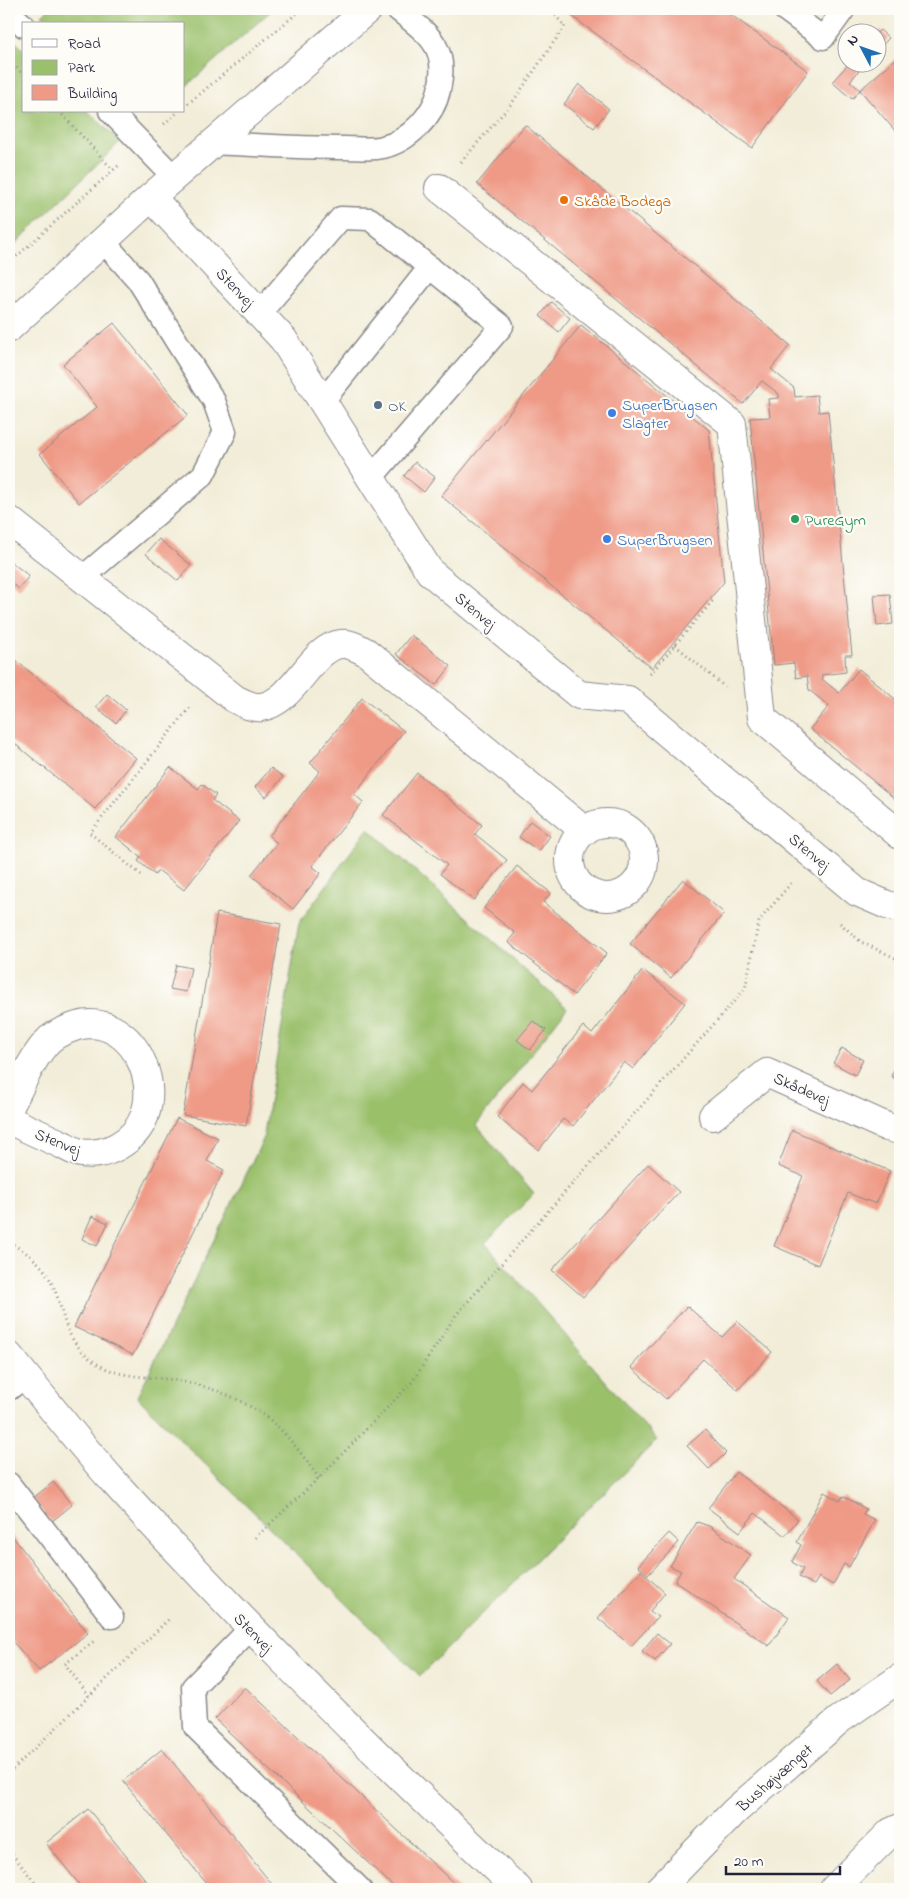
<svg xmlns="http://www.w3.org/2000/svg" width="909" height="1898" viewBox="0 0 909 1898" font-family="'Indie Flower',sans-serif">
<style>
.green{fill:#9ac06b;stroke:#5e7153}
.building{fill:#ef9a86}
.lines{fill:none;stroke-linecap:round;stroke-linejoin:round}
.service-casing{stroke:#8a888a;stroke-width:25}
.pedestrian-casing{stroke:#8a888a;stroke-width:30}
.minor-casing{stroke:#8a888a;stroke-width:30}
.path{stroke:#8a888a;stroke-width:3;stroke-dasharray:1 4;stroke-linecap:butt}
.service{stroke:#fff;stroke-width:22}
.pedestrian{stroke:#fff;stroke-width:28}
.minor{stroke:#fff;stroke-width:28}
.food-dot{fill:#e8710a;stroke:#fdfcf7;stroke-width:2}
.service-dot{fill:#5c6f8a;stroke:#fdfcf7;stroke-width:2}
.shop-dot{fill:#3f7fe0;stroke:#fdfcf7;stroke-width:2}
.leisure-dot{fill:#2e9e5b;stroke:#fdfcf7;stroke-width:2}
.labels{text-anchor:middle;stroke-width:4.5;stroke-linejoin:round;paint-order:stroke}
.food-label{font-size:16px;fill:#c56008;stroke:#fdfcf7;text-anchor:start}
.street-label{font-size:16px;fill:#22223b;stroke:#fdfcf7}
.shop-label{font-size:16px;fill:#366cbe;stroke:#fdfcf7;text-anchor:start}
.service-label{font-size:16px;fill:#4e5e75;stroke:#fdfcf7;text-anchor:start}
.leisure-label{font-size:16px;fill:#27864d;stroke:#fdfcf7;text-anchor:start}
</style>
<rect width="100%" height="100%" fill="#fdfcf7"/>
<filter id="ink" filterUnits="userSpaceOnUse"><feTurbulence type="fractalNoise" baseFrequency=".02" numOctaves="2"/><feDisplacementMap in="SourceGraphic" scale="10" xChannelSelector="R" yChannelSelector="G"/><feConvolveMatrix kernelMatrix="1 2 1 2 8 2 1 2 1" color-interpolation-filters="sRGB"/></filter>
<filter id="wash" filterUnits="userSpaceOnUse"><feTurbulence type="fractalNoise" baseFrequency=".0096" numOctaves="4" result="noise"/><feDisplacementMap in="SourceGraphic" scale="20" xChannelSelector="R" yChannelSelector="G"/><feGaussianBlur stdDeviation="1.12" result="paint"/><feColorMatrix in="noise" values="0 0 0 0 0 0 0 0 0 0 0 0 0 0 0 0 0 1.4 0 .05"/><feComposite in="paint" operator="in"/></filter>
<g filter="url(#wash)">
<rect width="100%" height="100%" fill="#f2edd8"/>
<path class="green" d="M49,9H273L184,88V24H50L42,15Z
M9,36L24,50V111H88L120,142L9,250Z
M368,828L567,1008L476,1125L534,1194L485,1243L657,1440L420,1676L137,1397L263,1140L299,923Z"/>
<g id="blocks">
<path class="building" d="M562,9H723L808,71L752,148Z
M880,30L889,38L876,52V34Z
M900,55V130L897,133L860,90Z
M850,62H867L850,81L860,90L852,99L832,82Z
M579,84L609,109L594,128L564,104Z
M525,125L790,345L771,369L794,388L795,397L817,395L819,412L828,411L852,655H845L846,672L822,675V679L839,693L859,669L900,703V803L810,729L829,706L809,690L807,676L796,678L794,663L774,665L750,418L770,417L768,399L779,398V394L762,381L743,404L477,184Z
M551,302L570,318L559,332L540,316Z
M114,323L188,415L79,503L40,454L97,407L63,364Z
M581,325L709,430L724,582L652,668L441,496Z
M415,462L435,477L424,492L404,476Z
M159,539L191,565L178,581L146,554Z
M10,561L29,576L19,589L9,581V563Z
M890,594L893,624L877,626L874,595Z
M411,635L451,666L436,685L396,654Z
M9,655L136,758L95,809L9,739Z
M107,694L126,710L116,723L96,707Z
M362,698L404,731L354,794L363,802L312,866L321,873L293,909L251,875L277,843L269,836L320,771L310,763Z
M170,767L198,789L202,784L216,795L212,800L239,821L184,890L158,870L155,875L138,861L141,857L116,837Z
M271,768L283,777L266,797L255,787Z
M417,773L482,825L475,834L507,860L474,900L440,874L447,865L383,815Z
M530,821L550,836L539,851L519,837Z
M517,866L551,893L543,902L607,953L574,995L508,942L515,933L484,908Z
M683,879L724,913L671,978L630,944Z
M217,913L281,924L246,1126L183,1115Z
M176,965L191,968L186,992L170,989Z
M643,970L685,1003L633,1069L624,1062L573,1126L563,1119L539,1150L497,1117L523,1082L532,1090L583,1026L592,1034Z
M533,1021L546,1030L530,1050L517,1040Z
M842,1048L863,1060L855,1075L833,1063Z
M900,1057V1081L891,1076Z
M177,1118L218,1138L207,1161L224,1170L133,1355L74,1327Z
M792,1130L890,1171L876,1204L848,1193L818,1265L774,1246L803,1176L778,1166Z
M648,1164L679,1192L583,1297L552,1270Z
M92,1216L108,1223L97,1246L82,1239Z
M687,1306L722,1337L737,1321L772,1352L738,1390L703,1359L666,1399L631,1367Z
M705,1430L726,1453L709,1469L687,1446Z
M736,1472L798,1519L785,1536L755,1513L740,1532L708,1508Z
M53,1482L72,1505L51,1522L32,1499Z
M824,1492L840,1501L843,1496L866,1509L863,1514L875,1520L849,1567L844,1564L833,1585L819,1577L814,1585L799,1577L803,1569L792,1562L801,1545L797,1542Z
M697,1522L709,1526L751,1555L734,1579L789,1617L769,1646L675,1581L681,1571L670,1566Z
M9,1532L88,1633L39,1671L12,1641L9,1643Z
M669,1533L679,1542L648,1575L638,1566Z
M641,1571L665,1593L650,1611L658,1617L631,1646L598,1618Z
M657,1633L670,1644L655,1661L642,1651Z
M837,1664L850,1680L830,1696L817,1681Z
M245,1687L460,1889H396L215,1719Z
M162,1749L276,1889H211L123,1781Z
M88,1809L153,1889H83L46,1843Z"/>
</g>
</g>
<g filter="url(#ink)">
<use href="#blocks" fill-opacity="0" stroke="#8a888a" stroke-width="1"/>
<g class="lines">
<defs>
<path id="service" d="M784,9L823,38L844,9
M9,12L24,26
M110,111L174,177
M212,143C256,145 301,148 345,148C357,148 372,150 383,147C409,141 434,115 439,90C449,46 428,34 397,9
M260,313L341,218L370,219L502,326L371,478
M323,401L430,267
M82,578L203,475L225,432L214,401L138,280L103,241
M9,1389L25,1376
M9,1484L112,1617
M251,1628L193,1687L195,1727L360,1889"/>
<path id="pedestrian" d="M439,188L732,424L762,718L900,835"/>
<path id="minor" d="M151,197L283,339L430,572L579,695L628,700L857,892L887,905L900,909
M9,328L151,197L368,9
M9,520L235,699C243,703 252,708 261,707C295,702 311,647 341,644C350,643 358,648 366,652L585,831
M570 860a37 37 0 1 1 74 0a37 37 0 1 1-74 0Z
M9,1108C20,1087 33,1055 50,1039C57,1033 68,1029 77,1026C137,1010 174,1103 127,1140C114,1150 99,1156 81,1153C75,1152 67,1147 61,1144C43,1136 26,1128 9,1120
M713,1116L767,1073L887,1127L900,1130
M9,1356C44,1398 77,1441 113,1481C242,1623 378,1758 518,1889
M659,1889L735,1811L839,1720L900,1678
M834,1889L891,1832L900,1828"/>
</defs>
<use href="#service" class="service-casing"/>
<use href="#pedestrian" class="pedestrian-casing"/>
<use href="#minor" class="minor-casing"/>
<path class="path" d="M549,9L553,13
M9,61L24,75
M184,107L302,9
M59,111L113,170
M164,124L179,111
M461,162L512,103L565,26L553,13L556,9
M9,263L119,165
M675,645L725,687
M650,674L715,598
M141,875L90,833L191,706
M840,923L861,942L900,960
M9,1242C24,1251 39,1260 48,1276C67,1309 58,1334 93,1361C115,1377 140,1376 166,1379C206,1384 245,1398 276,1425C292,1440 306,1460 319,1478
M255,1538L319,1478L412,1382L456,1315L745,989L759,921L792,882
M89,1696L65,1664L94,1641
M9,1773L170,1618
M9,1850L40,1889"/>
<use href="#service" class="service"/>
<use href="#pedestrian" class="pedestrian"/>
<use href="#minor" class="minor"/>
</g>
</g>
<circle class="food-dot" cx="564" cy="200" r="5"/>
<circle class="service-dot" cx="378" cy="405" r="5"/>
<g class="shop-dot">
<circle cx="612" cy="413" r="5"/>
<circle cx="607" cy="539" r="5"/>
</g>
<circle class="leisure-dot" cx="795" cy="519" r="5"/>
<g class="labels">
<g class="food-label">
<text x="574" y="206">Skåde Bodega</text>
</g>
<g class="street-label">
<text transform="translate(236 287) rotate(47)" y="6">Stenvej</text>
<text transform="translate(476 610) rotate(40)" y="6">Stenvej</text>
<text transform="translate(810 851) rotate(40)" y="6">Stenvej</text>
<text transform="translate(802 1088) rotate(24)" y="6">Skådevej</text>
<text transform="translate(58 1141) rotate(22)" y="6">Stenvej</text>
<text transform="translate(254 1632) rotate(46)" y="6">Stenvej</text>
<text transform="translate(774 1777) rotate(-41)" y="6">Bushøjvænget</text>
</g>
<g class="shop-label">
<text x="622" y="410">SuperBrugsen<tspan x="622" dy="18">Slagter</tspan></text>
<text x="617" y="545">SuperBrugsen</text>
</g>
<g class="service-label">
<text x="388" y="411">OK</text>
</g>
<g class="leisure-label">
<text x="805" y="525">PureGym</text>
</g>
</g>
<rect width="909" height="1898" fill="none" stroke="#fdfcf7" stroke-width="30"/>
<rect x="22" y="22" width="162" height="90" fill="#fdfcf7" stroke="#a5a5ac"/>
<rect x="32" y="39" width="25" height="8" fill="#ffffff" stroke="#a5a5ac"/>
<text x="68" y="48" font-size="15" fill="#22223b">Road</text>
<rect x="32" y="60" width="25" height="15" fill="#9ac06b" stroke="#a5a5ac"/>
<text x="68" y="72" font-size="15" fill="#22223b">Park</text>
<rect x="32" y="85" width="25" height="15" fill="#ef9a86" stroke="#a5a5ac"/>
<text x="68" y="98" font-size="15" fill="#22223b">Building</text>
<g transform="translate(862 48) rotate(311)"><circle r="24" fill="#fdfcf7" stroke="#a5a5ac"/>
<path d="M0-4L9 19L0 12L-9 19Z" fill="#1f6fb2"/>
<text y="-8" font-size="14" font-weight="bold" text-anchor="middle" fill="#22223b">N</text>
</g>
<path d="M726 1866v8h114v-8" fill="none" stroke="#22223b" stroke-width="2.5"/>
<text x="734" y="1866" font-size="15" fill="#22223b" stroke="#fdfcf7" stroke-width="4" paint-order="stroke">20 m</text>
</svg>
